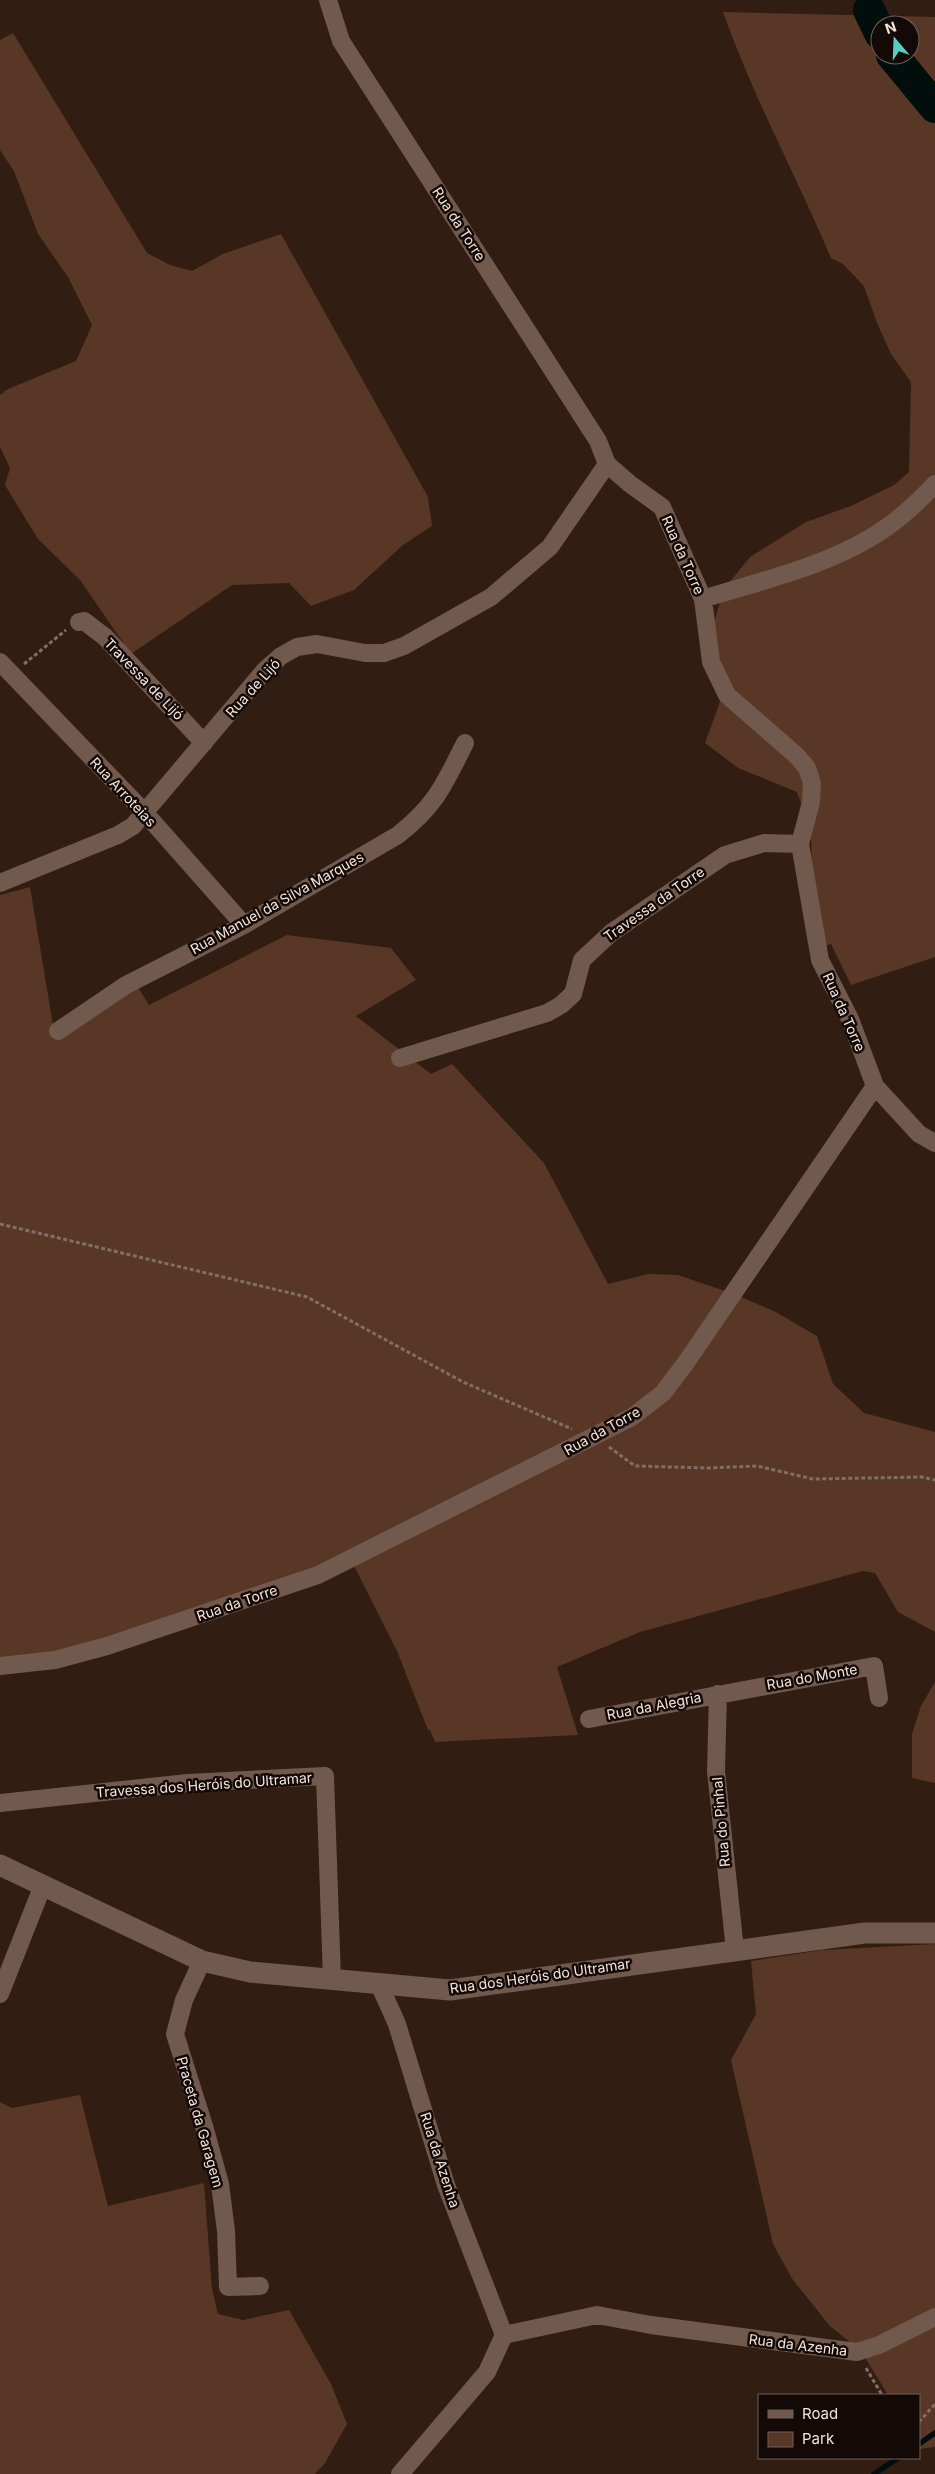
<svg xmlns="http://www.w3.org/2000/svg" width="935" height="2474" viewBox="0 0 935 2474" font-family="Inter,sans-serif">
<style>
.green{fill:#593726;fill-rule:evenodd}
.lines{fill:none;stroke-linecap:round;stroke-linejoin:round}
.stream{stroke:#010e0c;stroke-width:5.5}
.river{stroke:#010e0c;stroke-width:32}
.path{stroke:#816f65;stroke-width:3;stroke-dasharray:4 2.5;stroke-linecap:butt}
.minor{stroke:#72594d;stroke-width:18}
.tertiary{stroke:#72594d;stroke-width:21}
.labels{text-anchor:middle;stroke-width:5;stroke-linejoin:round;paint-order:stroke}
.street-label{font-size:14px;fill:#f3e4dd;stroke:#130906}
</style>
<rect width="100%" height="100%" fill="#321d12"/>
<path class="green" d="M723,12L935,17V957L851,985L831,944L824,946L812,884L811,832L797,792L738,768L705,743L720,702L713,626L724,589L750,557L806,522L851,506L894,485L909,472L911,382L891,354L877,323L864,286L843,264L831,258C796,175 753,97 723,12ZM880,25H910V55H880Z
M13,33L147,253L170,265L192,271L223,254L281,234L428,497L432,526L403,545L354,590L311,606L289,583L232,585L131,654L80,580L38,539L5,485L10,468L0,447V395L8,389L76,361L92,325L68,277L38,234L14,171L0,150V40Z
M30,887L55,1037L136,984L149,1005L287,935L391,948L416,980L356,1016L431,1074L452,1064L544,1163L608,1284L648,1274L678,1275L731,1293L774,1311L817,1336L833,1384L864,1413L935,1432V1632L898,1612L875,1573L863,1571L640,1632L557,1667L578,1735L435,1742L430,1730H428L397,1651L350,1558L63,1656L7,1660L0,1677V895Z
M935,1682V1783L912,1778V1734L921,1706Z
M935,1944V2447L920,2449L919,2395H888L861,2351L830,2326L793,2280L773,2244L731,2060L756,2014L751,1961L823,1950Z
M80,2095L108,2206L204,2183L212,2289L218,2314L243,2320L289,2310L331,2384L347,2424L325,2463L315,2474H0V2102L12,2108Z"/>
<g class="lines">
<path class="stream" d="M919,2444L935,2433
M874,2474L898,2458"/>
<path class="river" d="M869,10L880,33
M892,55L935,107"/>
<path class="path" d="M24,664L66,630
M0,1224L307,1297L463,1382L572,1429
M609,1447L635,1466L708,1468L757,1466L813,1479L922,1477L935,1480
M866,2368L882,2395
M919,2422L935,2404"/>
<path class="minor" d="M703,599C763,580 834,565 887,527C904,515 920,500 935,484
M79,622L84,621L105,637L204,743
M0,662L145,813L244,925
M0,883L118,835L133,826L265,670L281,656L297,647L317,644L365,653H384L404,646L491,597L550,547L607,464
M58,1031L126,985L244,925L398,835C436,805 444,785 465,743
M400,1058L547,1013L561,1005L573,994L582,960L611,933L725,855L764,843L800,844
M875,1086L919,1134L935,1143
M0,1666L55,1660L107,1646L318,1575L632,1417L663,1393L685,1364L875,1086L850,1019L820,960L800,844L811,802L812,783L807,768L797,756L727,695L711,662L703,599L662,507L630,484L607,464L598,441L341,41L328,0
M718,1694L716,1771L735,1950
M589,1719L874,1666L879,1698
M0,1803L188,1783L325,1776L332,1979
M202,1961L184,2000L175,2034L204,2126L220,2184L226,2231L228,2287L260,2286
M379,1984L397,2024L446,2185L504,2335L487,2372L400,2474
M0,1994L43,1885
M504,2335L597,2315L651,2325L857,2352L879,2345L935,2317"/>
<path class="tertiary" d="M0,1865L202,1961L250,1972L450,1990L865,1933H935"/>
</g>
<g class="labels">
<g class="street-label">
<text transform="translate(459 224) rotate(57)" y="5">Rua da Torre</text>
<text transform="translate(683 555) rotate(66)" y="5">Rua da Torre</text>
<text transform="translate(144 679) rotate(46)" y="5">Travessa de Lijó</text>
<text transform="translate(253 688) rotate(-48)" y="5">Rua de Lijó</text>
<text transform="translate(123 792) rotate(47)" y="5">Rua Arroteias</text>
<text transform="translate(277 903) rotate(-29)" y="5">Rua Manuel da Silva Marques</text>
<text transform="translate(654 904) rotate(-35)" y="5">Travessa da Torre</text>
<text transform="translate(844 1012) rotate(66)" y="5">Rua da Torre</text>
<text transform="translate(602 1431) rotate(-29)" y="5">Rua da Torre</text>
<text transform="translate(237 1603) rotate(-19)" y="5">Rua da Torre</text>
<text transform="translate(812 1677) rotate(-10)" y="5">Rua do Monte</text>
<text transform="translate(654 1706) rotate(-11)" y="5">Rua da Alegria</text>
<text transform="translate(204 1785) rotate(-4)" y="5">Travessa dos Heróis do Ultramar</text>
<text transform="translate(721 1822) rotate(-95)" y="5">Rua do Pinhal</text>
<text transform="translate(540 1976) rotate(-8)" y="5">Rua dos Heróis do Ultramar</text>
<text transform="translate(200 2122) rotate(74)" y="5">Praceta da Garagem</text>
<text transform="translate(440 2160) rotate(72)" y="5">Rua da Azenha</text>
<text transform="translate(798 2345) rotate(7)" y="5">Rua da Azenha</text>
</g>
</g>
<rect x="758" y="2394" width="162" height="65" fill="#130906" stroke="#6d615c"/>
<rect x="768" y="2410" width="25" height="8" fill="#72594d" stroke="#6d615c"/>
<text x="802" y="2419" font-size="15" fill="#f3e4dd">Road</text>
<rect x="768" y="2432" width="25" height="15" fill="#593726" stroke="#6d615c"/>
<text x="802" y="2444" font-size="15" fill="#f3e4dd">Park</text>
<g transform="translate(895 40) rotate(341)"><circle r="24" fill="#130906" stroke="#6d615c"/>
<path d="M0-4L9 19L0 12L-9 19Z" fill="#58cec0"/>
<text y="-8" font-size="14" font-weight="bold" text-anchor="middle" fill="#f3e4dd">N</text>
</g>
</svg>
